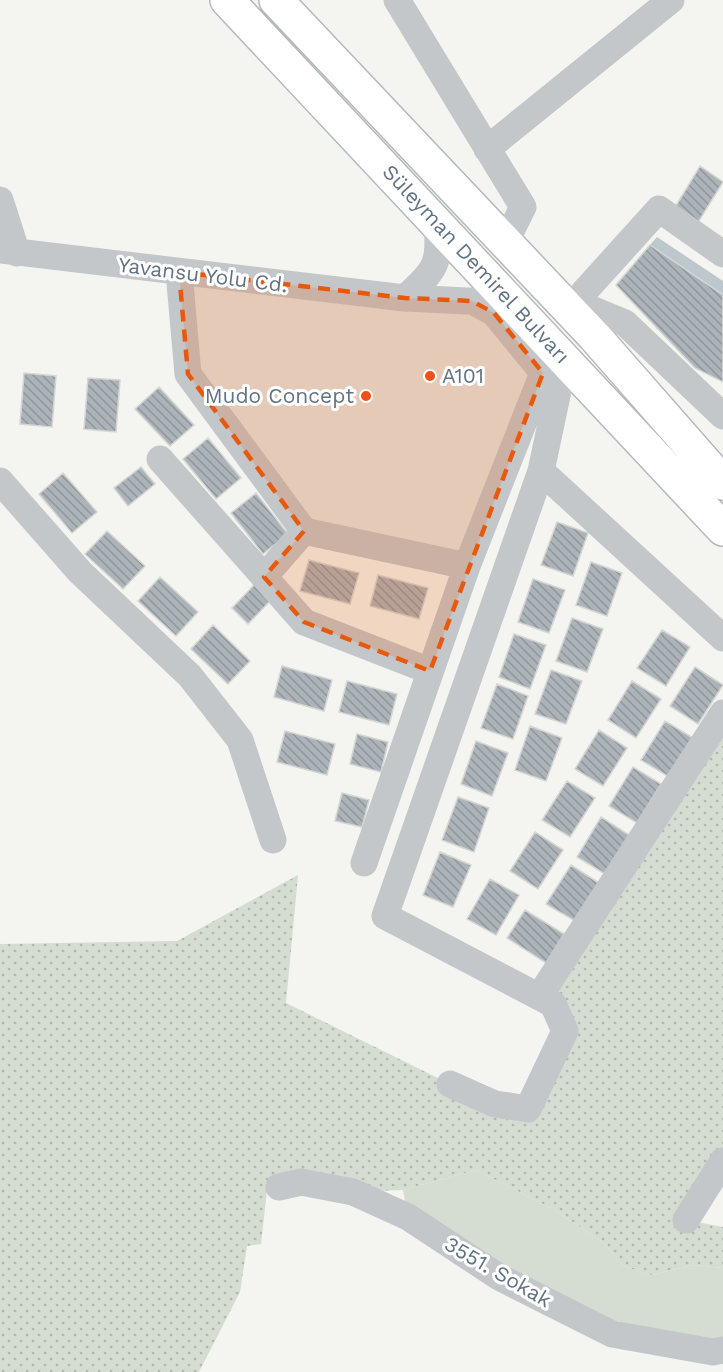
<svg xmlns="http://www.w3.org/2000/svg" width="723" height="1372" viewBox="0 0 723 1372" font-family="'Work Sans',sans-serif">
<style>
.built{fill:#e5e6e4}
.grass{fill:url(#grass-dots)}
.green{fill:#d5dcd1}
.water{fill:#bdc8ce}
.building{fill:url(#building-back-hatch);stroke:#d5d6d3;stroke-width:1.5}
.lines{fill:none;stroke-linecap:round;stroke-linejoin:round}
.highway-casing{stroke:#b5b9bc;stroke-width:36}
.minor{stroke:#c3c7ca;stroke-width:27}
.highway{stroke:#fff;stroke-width:33}
.marked{fill:#e8590c;fill-opacity:0.2;stroke:#e8590c;stroke-width:4.5;stroke-dasharray:12 8;stroke-linejoin:round}
.poi-dot{fill:#f05015;stroke:#fff;stroke-width:2}
.labels{text-anchor:middle;stroke-width:6;stroke-linejoin:round;paint-order:stroke}
.street-label{font-size:21px;fill:#617383;stroke:#fff}
.poi-label{font-size:21px;fill:#617383;stroke:#fff;text-anchor:start}
</style>
<defs>
<pattern id="grass-dots" width="8" height="8" patternUnits="userSpaceOnUse" patternTransform="scale(1.5)"><rect width="8" height="8" fill="#d5dcd1"/><path d="M2 2h.1M6 6h.1" fill="none" stroke="#b0b7af" stroke-width="1.8" stroke-linecap="round"/></pattern>
<pattern id="building-back-hatch" width="6" height="6" patternUnits="userSpaceOnUse" patternTransform="scale(1.5)"><rect width="6" height="6" fill="#acb3b9"/><path d="M-1 5l2 2M0 0l6 6M5-1l2 2" fill="none" stroke="#8f969c"/></pattern>
</defs>
<rect width="100%" height="100%" fill="#f4f5f0"/>
<path class="built" d="M179,272L472,301L543,373L467,566L304,531L188,374Z"/>
<path class="grass" d="M723,713V1161L686,1220L723,1227V1268L693,1265L651,1275L623,1266L604,1243L551,1208L476,1170L403,1190L353,1192L268,1182L261,1244L247,1246L240,1292L199,1372H0V944L177,941L298,875L286,1003L450,1084L527,1109L565,1031L539,997Z"/>
<path class="green" d="M476,1170L551,1208L604,1243L623,1266L651,1275L693,1265L723,1268V1350L648,1341L408,1217L403,1190Z"/>
<path class="water" d="M657,237L723,281V295L650,245Z"/>
<path class="building" d="M700,166L723,182L697,224L674,209Z
M650,245L723,295V382L695,368L616,285Z
M24,373L56,376L52,427L20,424Z
M88,378L120,380L116,432L84,429Z
M159,387L194,425L170,446L135,409Z
M208,438L241,478L216,499L183,459Z
M141,467L155,484L128,506L114,488Z
M63,473L97,512L72,533L39,494Z
M256,493L288,534L263,554L231,513Z
M557,522L588,533L573,576L541,565Z
M107,531L145,566L123,589L85,554Z
M309,560L359,573L350,604L300,591Z
M591,562L622,573L607,616L576,605Z
M378,575L428,588L419,619L370,606Z
M160,577L198,612L176,636L138,601Z
M533,579L565,590L549,633L518,622Z
M256,583L272,599L248,624L232,608Z
M572,618L603,629L587,672L556,661Z
M213,625L250,661L228,684L191,649Z
M662,630L690,647L666,686L637,668Z
M514,634L546,645L530,689L499,677Z
M282,666L332,680L324,711L274,697Z
M695,667L723,685L698,724L670,706Z
M551,670L582,681L566,724L535,714Z
M347,681L397,694L389,725L339,712Z
M632,681L661,699L636,738L608,720Z
M497,684L528,696L513,739L481,728Z
M665,721L693,738L669,777L641,760Z
M530,726L562,738L546,781L515,770Z
M599,730L627,748L603,786L575,769Z
M285,731L335,744L327,775L277,762Z
M357,734L388,742L381,772L350,764Z
M476,741L508,753L492,796L461,784Z
M633,767L661,784L637,823L609,806Z
M567,781L595,798L570,837L542,820Z
M342,793L369,800L362,827L335,821Z
M458,797L489,808L474,852L442,840Z
M601,817L629,835L605,874L577,857Z
M535,832L563,850L538,889L510,871Z
M440,852L471,865L453,907L423,895Z
M571,865L599,883L575,921L546,904Z
M490,879L519,895L496,935L467,919Z
M525,910L564,934L546,963L507,938Z"/>
<g class="lines">
<defs>
<path id="highway" d="M227,0L723,529
M276,0L595,337L723,483"/>
</defs>
<use href="#highway" class="highway-casing"/>
<path class="minor" d="M397,0L523,207L506,241
M487,149L671,0
M0,200L17,253
M0,250L405,298L488,302
M179,272L188,374L304,531L467,566
M557,295L625,323L723,416
M405,298C437,268 440,265 437,222
M575,302L659,209L723,254
M160,459L304,622L430,671
M541,471L723,638
M0,481L80,572L190,676L240,740L273,840
M264,577L304,531
M364,863L467,566L543,373
M539,997L723,713
M450,1084L495,1104L528,1109L565,1031L553,1004L385,916L541,471L558,391L494,313L472,301
M279,1187L301,1182L353,1192L408,1217L499,1277L612,1334L713,1352L723,1350
M686,1220L723,1161"/>
<use href="#highway" class="highway"/>
</g>
<path class="marked" d="M179,272L405,298L472,301L494,313L543,373L430,671L304,622L264,577L304,531L188,374Z"/>
<g class="poi-dot">
<circle cx="430" cy="376" r="6"/>
<circle cx="366" cy="396" r="6"/>
</g>
<g class="labels">
<g class="street-label">
<text transform="translate(476 264) rotate(47)" y="7">Süleyman Demirel Bulvarı</text>
<text transform="translate(203 275) rotate(7)" y="7">Yavansu Yolu Cd.</text>
<text transform="translate(498 1272) rotate(30)" y="7">3551. Sokak</text>
</g>
<g class="poi-label">
<text x="442" y="383">A101</text>
<text x="354" y="403" text-anchor="end">Mudo Concept</text>
</g>
</g>
</svg>
